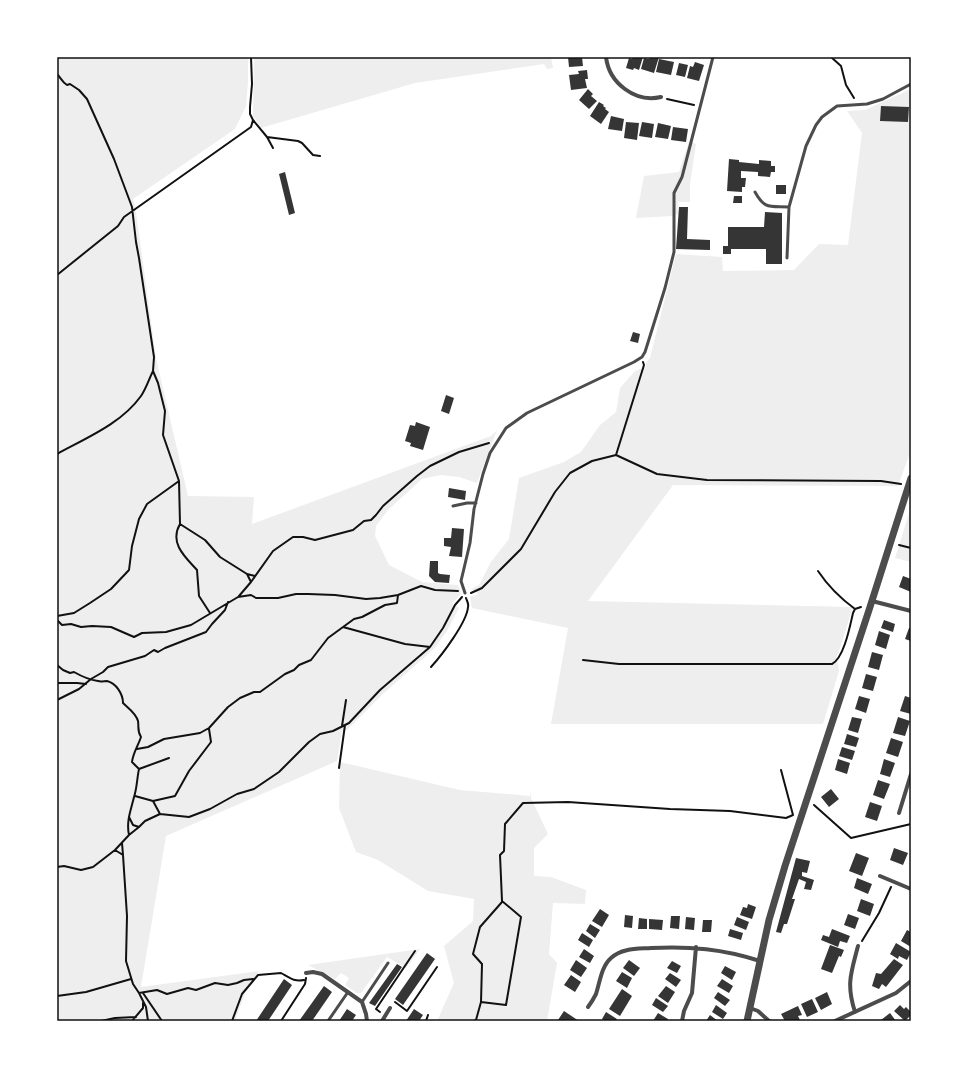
<svg xmlns="http://www.w3.org/2000/svg" width="968" height="1078" viewBox="0 0 968 1078" font-family="Mulish,sans-serif">
<style>
.green{fill:#eee}
.building{fill:#353535}
.lines{fill:none;stroke-linecap:round;stroke-linejoin:round}
.path{stroke:#111;stroke-width:2}
.service{stroke:#4c4c4c;stroke-width:3}
.minor{stroke:#4c4c4c;stroke-width:4}
.tertiary{stroke:#4c4c4c;stroke-width:7}
.neatline{fill:none;stroke:#111;stroke-width:1.5}
</style>
<rect width="100%" height="100%" fill="#fff"/>
<path class="green" d="M57,57H248V82L246,106L235,129L133,199L136,212L156,358L188,496L254,497L252,524L491,436L497,430L477,483L459,477L440,475L422,479L388,510L376,526L375,536L389,565L422,582L458,585L460,589L461,594L452,604L459,608L447,631L434,649L384,693L347,730L342,731L337,761L166,836L141,987L259,971L245,993L235,1021H57Z
M254,57H551L553,68L547,69L544,64L415,83L261,128L253,116Z
M911,89V450L898,486L673,485L588,601L853,607L839,651L836,658L838,664L839,671L823,724H551L568,628L472,608L470,597L478,594L471,589L479,585L491,562L509,539L519,478L564,462L581,452L600,425L616,412L620,388L635,371L646,367V363L650,358L676,254L722,257L723,271L794,270L819,244L848,245L862,133L847,111L865,110Z
M689,141L696,144L690,184V202H678V214L672,216L636,218L644,176L679,172Z
M911,507V562L895,558Z
M340,762L460,790L530,796L531,790V798L548,834L534,848V876L551,877L586,890L585,904L553,903L549,954L557,963L547,1021H437L454,983L444,946L473,921L474,899L428,891L378,860L356,852L339,808Z
M420,949L406,968L387,957L361,993H357L345,985L349,978L341,973L335,979L308,965Z"/>
<path class="building" d="M568,57H582L583,66L569,67Z
M633,57H643L639,70L634,68L633,70L626,68L629,58L632,59Z
M650,57H659L654,73L641,69L644,58L649,59Z
M659,59L674,62L671,75L656,72Z
M695,62L704,65L699,81L687,78L690,66L693,67Z
M679,63L688,65L685,77L676,75Z
M587,70L588,79H585L587,88L571,90L569,75L579,74L578,71Z
M588,89L593,94L591,96L597,101L589,109L579,100Z
M599,102L604,105L603,106L606,108L605,109L609,112L601,124L590,116Z
M881,106L909,107L908,122L880,121Z
M611,116L624,119L622,131L608,129Z
M626,122L639,123L637,140L624,138Z
M642,122L654,124L652,138L639,136Z
M658,123L671,126L668,139L655,137Z
M673,127L688,129L686,142L671,140Z
M729,159L739,160V162L759,164V160L771,161V166H775V172H771L770,177L758,176V172L741,171V178H746L745,187H742V192L727,191Z
M285,172L295,213L289,215L279,174Z
M776,185H786V194H776Z
M734,196H742V203H733Z
M679,207H688L687,239L710,240V250L676,249Z
M765,212L782,213V264H766V249H731V254H723V246H728V227H764Z
M633,332L640,334L638,343L630,341Z
M446,395L454,398L449,414L441,411Z
M416,422L430,427L423,450L410,446L411,443L405,441L410,425L415,426Z
M449,488L466,491L465,500L448,497Z
M452,528L464,529L462,557L449,556L451,547L444,546V538H451Z
M430,561H438V573L440,574L450,575L449,583L435,582L429,576Z
M903,576L911,579V592L899,587Z
M884,620L895,624L893,632L881,628Z
M909,628H911V641L905,639Z
M879,631L890,635L886,649L875,645Z
M872,652L883,655L879,670L868,667Z
M866,674L877,677L873,691L862,688Z
M859,696L870,699L866,713L855,709Z
M905,696L911,698V714L900,711Z
M852,717L862,719L858,733L848,730Z
M898,717L910,721L905,736L893,733Z
M847,734L859,738L856,747L844,744Z
M891,738L903,742L898,757L886,753Z
M842,747L855,751L852,760L839,756Z
M838,759L850,763L847,774L835,770Z
M884,759L895,763L890,777L880,774Z
M878,780L890,784L884,799L873,795Z
M831,789L839,799L829,807L821,797Z
M870,802L882,806L877,821L865,817Z
M894,848L908,853L903,865L890,860Z
M856,853L869,858L862,876L849,871Z
M796,858L810,861L807,873L802,872V876L814,880L811,890L804,889L806,882L799,879L792,899H795L787,924H784L781,933L776,932Z
M857,878L872,884L868,894L854,888Z
M861,899L874,904L870,916L857,911Z
M748,904L756,907L752,919L740,915L743,907L747,908Z
M600,909L609,915L602,927L592,921Z
M848,914L859,918L855,929L844,925Z
M625,915L633,916L632,928L624,927Z
M671,916H680L679,929L670,928Z
M686,917L695,918L694,930L685,929Z
M737,917L749,922L746,930L734,925Z
M639,918L647,919V929H638Z
M649,919L663,920L662,930L649,929Z
M703,920H712L711,932H702Z
M590,924L600,930L595,938L586,931Z
M730,929L743,933L741,940L728,936Z
M832,929L850,936L847,943L840,941L838,947L821,940L823,935L829,937Z
M907,930L911,932V947L901,941Z
M582,933L593,940L589,947L578,940Z
M896,943L911,952L907,960L899,956L898,959L890,954Z
M830,945L844,950L841,957L839,956L832,973L821,969Z
M584,949L594,956L590,963L579,957Z
M427,953L435,959L403,1005L395,999Z
M894,959L903,965L886,987L882,984L879,989L872,986L876,973L881,974Z
M576,960L587,968L581,977L570,970Z
M629,960L640,968L634,976L623,968Z
M672,961L681,966L677,973L667,968Z
M397,964L402,967L375,1006L369,1003Z
M725,966L736,972L732,980L721,973Z
M622,972L632,978L627,988L616,981Z
M670,973L681,980L676,987L665,979Z
M571,975L581,982L575,992L564,985Z
M284,979L292,985L268,1021H256Z
M722,979L733,986L729,993L717,986Z
M324,986L332,992L312,1021H299Z
M666,986L675,992L668,1003L658,996Z
M622,989L632,996L620,1016L609,1009Z
M718,992L730,1000L725,1006L714,998Z
M827,992L832,1004L821,1010L815,998Z
M656,998L668,1006L663,1012L652,1005Z
M812,999L818,1012L807,1017L801,1004Z
M716,1005L727,1013L723,1019L712,1012Z
M900,1005L904,1009L906,1007L911,1012V1015L905,1021L894,1011Z
M798,1006L802,1015L798,1016L800,1020L785,1021L781,1014Z
M347,1009L356,1015L352,1021H339Z
M414,1009L423,1015L419,1021H406Z
M564,1011L579,1021L558,1020Z
M606,1012L617,1019L615,1021H605L602,1019Z
M658,1013L668,1019L667,1021H653Z
M890,1013L896,1021H882L881,1020Z
M710,1015L718,1021H706Z"/>
<g class="lines">
<path class="path" d="M831,57L841,66L846,85L854,98
M57,74C61,78 62,82 67,85L70,84L79,90L87,99L114,159L132,207L136,242L139,258L154,357L153,371L158,383L165,411L163,435L179,481L180,524C169,543 185,557 197,570L199,596L210,613
M667,99L694,105
M253,120L267,137L273,148
M267,137L298,141L302,143L313,155L320,156
M57,275L118,226L124,217L251,127L253,120L250,114V107L252,84L251,57
M57,454C86,438 121,424 141,396C146,389 149,379 153,371
M616,455L657,474L707,480L881,481L901,484
M180,524L205,540L220,557L247,574L251,582
M899,545L911,548
M818,571C828,586 840,598 855,609
M247,574L255,576
M471,593L482,588L521,549L555,492L570,473L592,461L616,455L644,365L643,362
M239,596L251,582L273,551L293,537H303L315,540L353,530L364,521L371,520L376,515L383,506L417,476L430,466L459,452L489,443
M57,616L74,613L90,603L111,589L129,570L132,546L139,519L147,504L179,481
M57,620L62,625L71,624L81,627L92,626L111,627L134,637L142,633L166,632L191,625L238,597L251,595L256,598H278L296,594H308L335,595L366,599L380,598L398,595L421,586L435,590L458,591
M343,627L405,644L430,647
M583,660L619,664H832C844,658 850,626 853,613L855,609L861,607
M57,665L63,670L70,673L74,672C81,676 90,680 98,681C101,682 104,681 107,681C116,683 123,694 123,703C128,708 136,713 138,721C139,727 137,731 141,737C138,746 133,753 132,762L139,769C137,778 137,788 134,797C131,810 126,821 129,835
M431,667C442,655 467,622 468,607C469,604 467,601 466,598
M57,683H77L86,684
M57,700L79,689L91,679L103,672L108,667L145,656L154,650L158,652L165,648L206,632L212,624L225,610L228,602
M342,726L346,700
M137,749L148,747L164,739L200,733L209,728L228,707L240,698L254,692H260L285,674L294,670L299,665L311,660L328,638L354,619L362,617L385,605L397,603L398,595
M339,768L345,725
M139,769L169,758
M781,770L793,815
M135,796L153,801L160,814
M153,801L175,796L189,771L211,742L209,729
M814,805L851,838L911,824
M129,817L133,825L139,827
M122,843L123,855
M115,850L123,855L127,916L126,961L133,984L139,993L146,1007L148,1021
M57,867L64,866L81,870L93,867L115,850L129,835L139,827L145,821L160,814L189,817L210,809L237,794L254,789L279,772L309,742L320,734L333,731L349,723L380,690L430,647L443,628L455,605L462,597
M862,941L879,913L891,887
M139,993L157,990L167,994L188,988L196,990L215,983L228,985L237,983L244,980L253,979
M143,993L162,1021
M57,996L86,992L131,979
M395,1002L407,1011L437,967
M481,1002L506,1005L521,917L502,901L500,855L504,851L505,824L523,803L568,802L670,809L730,811L786,818L793,815
M380,1012L376,1009L415,951
M101,1021L115,1018L136,1017
M132,1021L143,1008V1003
M232,1021L242,994L258,975L281,973C290,978 294,982 304,980
M281,1021L305,984L306,978
M426,1021L428,1015
M474,1021L476,1020L481,1002L482,964L473,954L480,927L502,902"/>
<path class="service" d="M755,192C765,210 770,206 789,207
M787,258L789,207L806,146L816,125L822,117L837,106L867,104L883,99L911,84
M453,506L467,503H476
M465,593L461,581L470,543L474,509L483,474L490,453L506,428L527,413L634,362L642,357L645,352L665,288L674,252V193L682,177L713,57
M362,1002L388,963
M328,1021L348,992"/>
<path class="minor" d="M606,57C609,83 635,103 661,97
M872,601L911,611
M899,813L911,774
M880,876L911,889
M306,973L313,972L322,974L362,1002L366,1014L367,1021
M588,1007C591,1003 594,998 596,994C600,982 601,967 611,958C622,948 637,949 651,948C690,946 723,949 760,961
M750,1008L758,1011L769,1021
M855,1012C846,984 851,973 858,946
M382,1021L390,1008
M682,1021L684,1011L692,993L696,947
M835,1021L896,993L911,981"/>
<path class="tertiary" d="M747,1021L769,920L785,866L870,607L911,478"/>
</g>
<rect width="968" height="1078" fill="none" stroke="#ffffff" stroke-width="116"/>
<rect x="58" y="58" width="852" height="962" class="neatline"/>
</svg>
